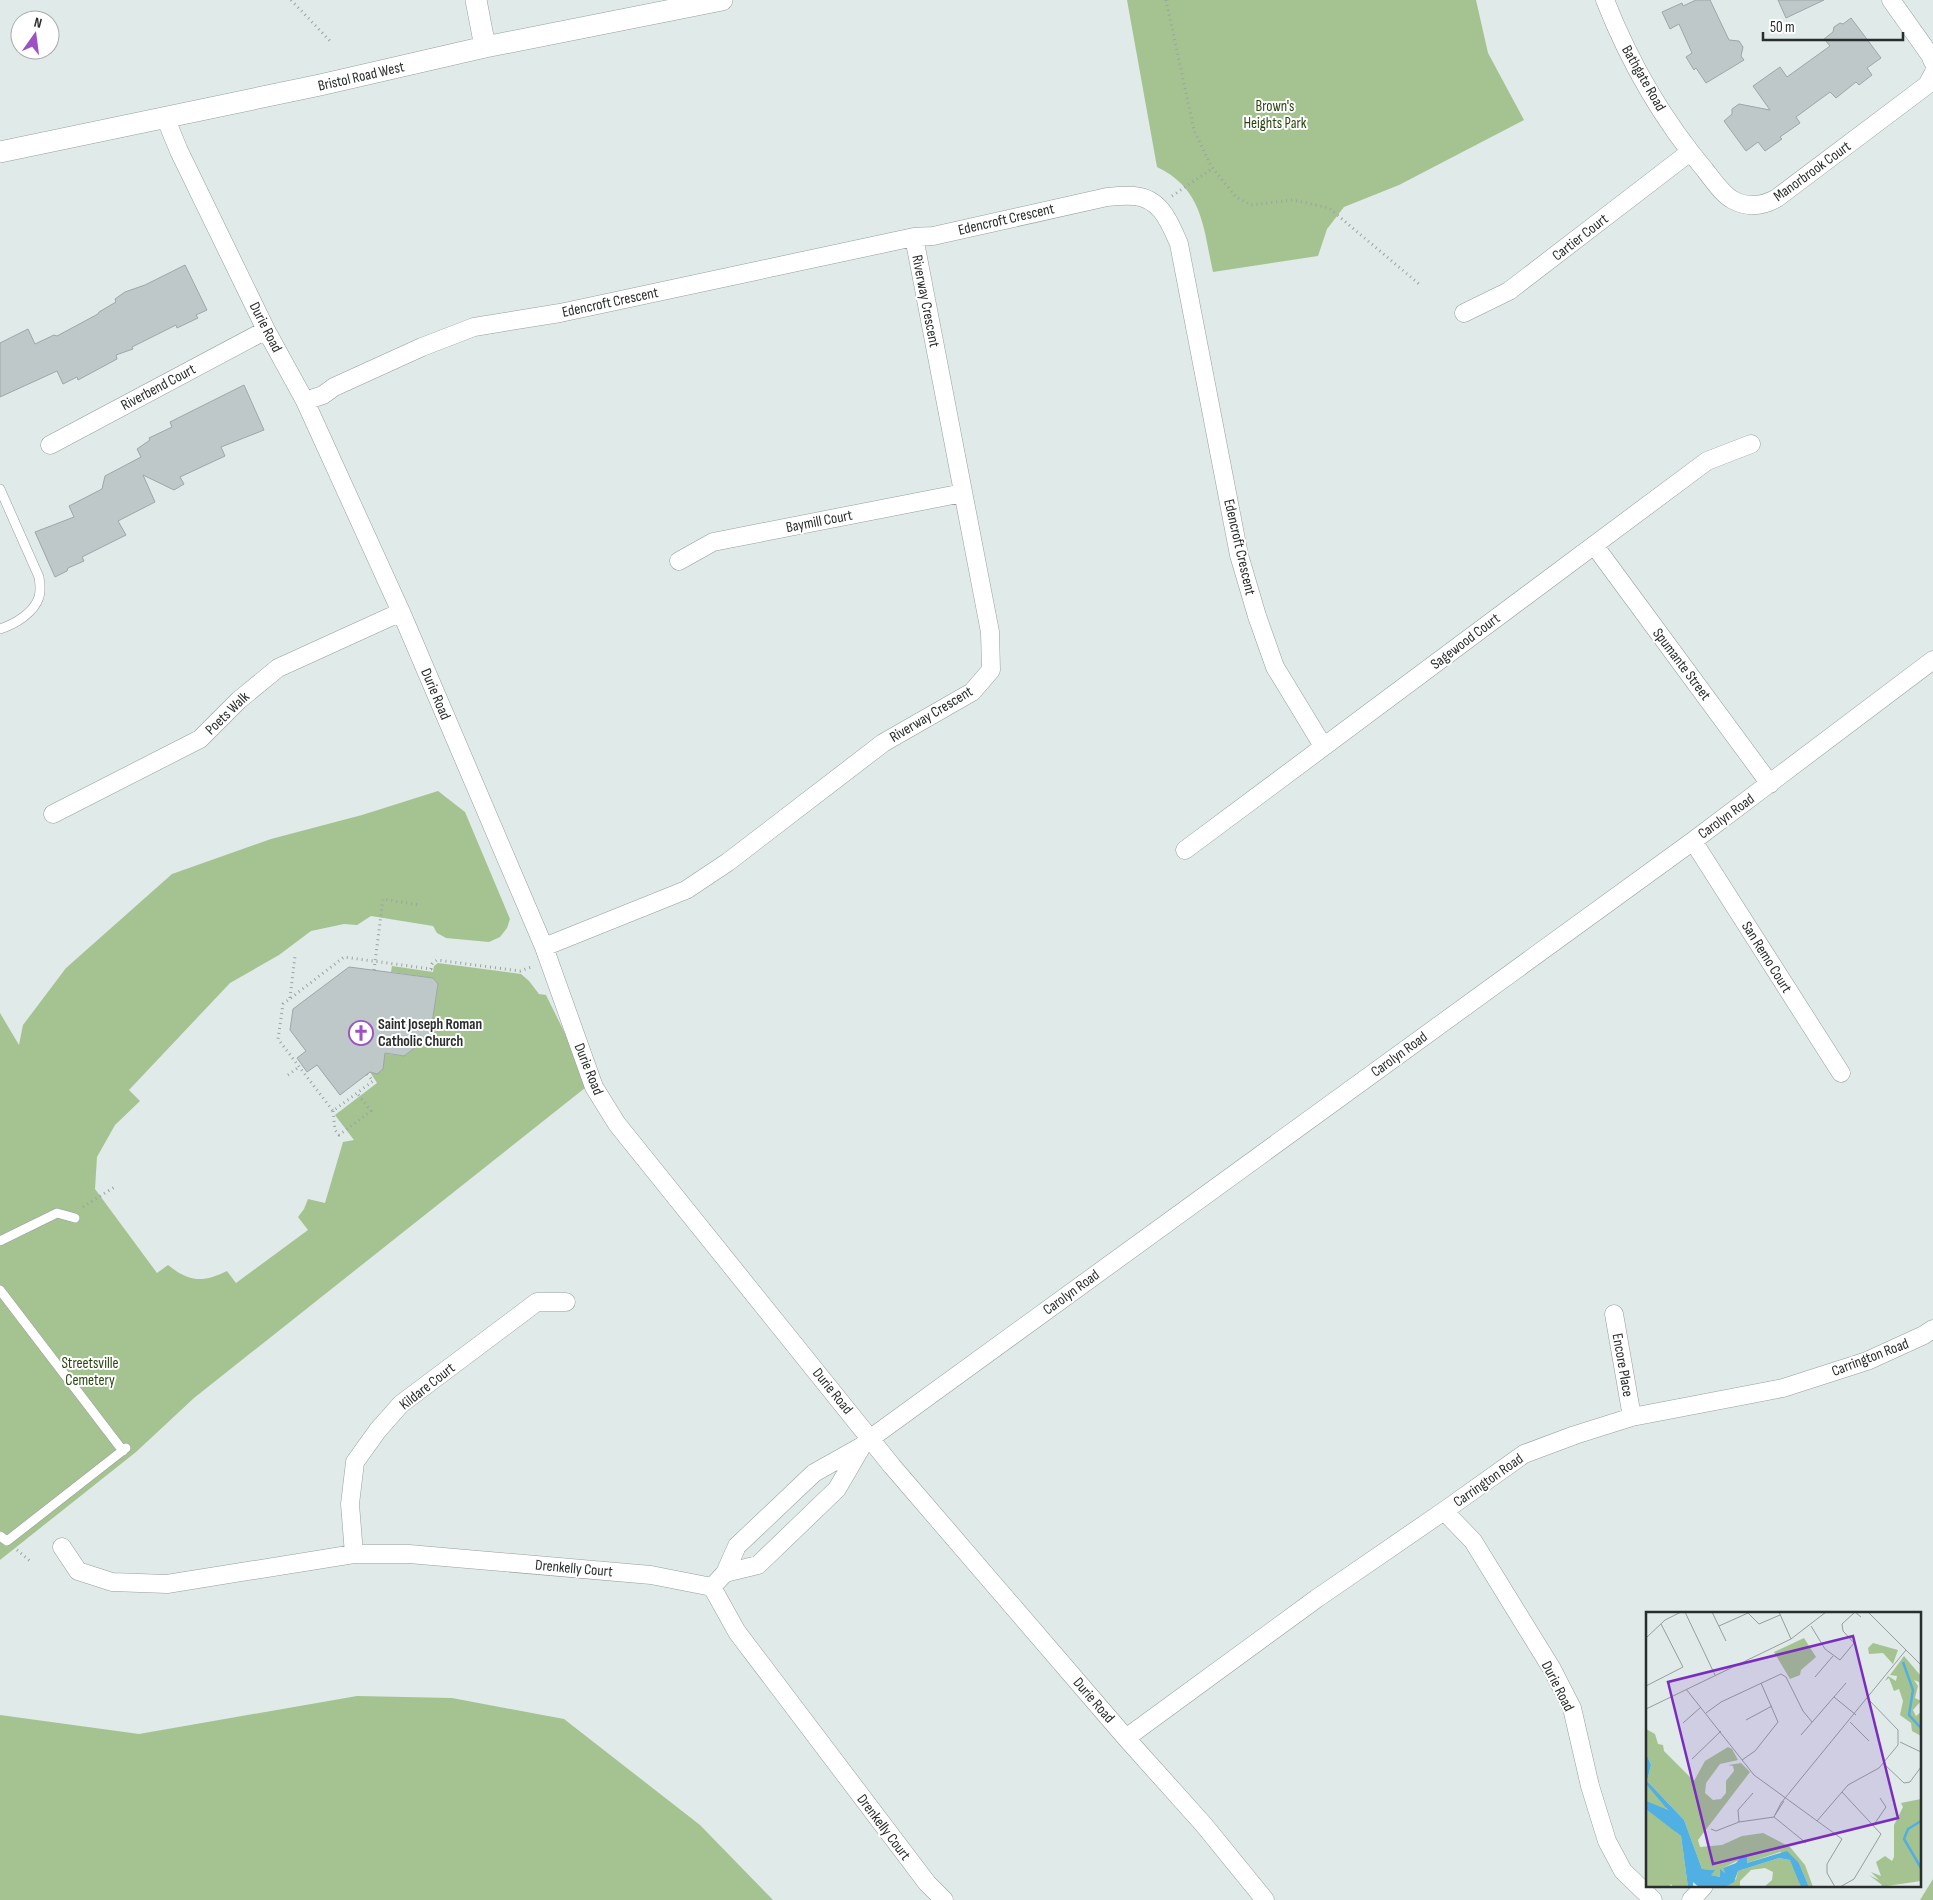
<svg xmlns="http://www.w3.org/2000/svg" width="1933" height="1900" viewBox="0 0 1933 1900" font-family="'Sofia Sans Condensed',sans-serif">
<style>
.green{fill:#a4c391}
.building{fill:#bec8c9;stroke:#9da6a8}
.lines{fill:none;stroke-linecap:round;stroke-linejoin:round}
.service-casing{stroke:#969f9d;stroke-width:10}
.minor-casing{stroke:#969f9d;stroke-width:19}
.tertiary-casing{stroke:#969f9d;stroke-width:22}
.path{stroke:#9ba3a2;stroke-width:3;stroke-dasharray:1 4;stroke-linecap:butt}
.service{stroke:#fff;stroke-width:9}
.minor{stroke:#fff;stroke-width:18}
.tertiary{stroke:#fff;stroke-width:21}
.labels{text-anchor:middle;stroke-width:4;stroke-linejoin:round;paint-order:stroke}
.street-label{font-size:15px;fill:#292d2c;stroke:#fff}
.park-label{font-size:15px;fill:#28460e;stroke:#fff}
.poi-label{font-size:15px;font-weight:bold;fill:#292d2c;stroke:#fff;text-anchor:start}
.inset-river{fill:none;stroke:#50afe3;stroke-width:2.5}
.inset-road{fill:none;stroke:#979e9d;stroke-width:1}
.view{fill:#7b2cbf;fill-opacity:0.15;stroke:#7b2cbf;stroke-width:2.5}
.inset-edge{fill:none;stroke:#292d2c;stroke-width:2.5}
</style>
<rect width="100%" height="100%" fill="#e0eae9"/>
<path class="green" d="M1127,0H1476L1488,53L1524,120L1399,185L1344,207L1327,229L1318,256L1213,272C1203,227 1203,189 1157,167Z
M438,791L465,812L510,919L507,928L500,937L489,942L446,938L437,933L433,926L371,916L357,925L344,924L311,931L279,955L230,983L129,1090L140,1101L115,1125L97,1157L95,1189L157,1273L168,1265C189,1282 203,1283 227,1271L236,1283L308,1230L298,1217L304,1209L308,1199L325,1203L343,1142L354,1140L335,1115L377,1083L370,1072L377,1073L380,1053L404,1056L430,1036L438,984L433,978L391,972L392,966L433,972L434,966L438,963L521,974L529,981L539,994L546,995L590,1084L194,1398L136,1452L0,1560V1013L19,1045L23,1025L66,968L172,874L271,839L362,815Z
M357,1696L452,1698L564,1719L700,1825L773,1900H0V1715L139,1734Z
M1933,1879V1900H1920Z"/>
<path class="building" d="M1696,0H1710L1729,40L1739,41L1743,47L1741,56L1744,60L1706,83L1696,68L1694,70L1686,57L1692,53L1679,24L1670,29L1662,12L1682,3L1683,6Z
M1778,0H1824L1786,18Z
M1851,18L1881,58L1867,68L1872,75L1859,85L1856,82L1836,98L1830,92L1796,117L1800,123L1780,137L1782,139L1765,151L1758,142L1746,151L1724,121L1732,114V109L1739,104L1770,110L1753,86L1780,67L1787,77L1830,46L1824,39L1833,32L1834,27L1840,23L1843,24Z
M185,265L207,310L196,315L198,318L177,328L176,325L132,347L133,349L116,355L117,359L78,380L77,377L63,384L57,371L0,397V343L28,329L35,344L54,335L57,336L98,314L99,312L116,302L115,299L125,292L145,285Z
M244,385L264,430L221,447L225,456L180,477L184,484L174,490L143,475L155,502L118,521L126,535L82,557L84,561L68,568L67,571L55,577L35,532L74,517L69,506L102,489L105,476L141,457L137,449L150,440L149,438L172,427L170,422Z
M349,967L433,978L438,984L430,1036L404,1056L385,1053L383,1069L377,1074L370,1072L340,1095L317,1065L307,1072L297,1058L306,1051L290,1030L293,1009Z"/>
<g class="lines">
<defs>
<path id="service" d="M0,489L39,577C40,583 41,590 39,597C34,613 15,624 0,629
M0,1241L57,1213L75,1218
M0,1290L123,1451
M0,1536L7,1541L126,1448"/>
<path id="minor" d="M1605,0C1629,61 1662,119 1705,170C1713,180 1722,194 1733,200C1748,208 1763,206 1777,198L1927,85L1933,74
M1891,0L1930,55L1933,62
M165,117L179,151L266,330L305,401L401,612L544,947L594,1087L617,1124L892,1466L1126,1738L1204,1825L1265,1900
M1464,313L1509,291L1690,152
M305,401L323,395L334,387L422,347L474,327L560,313L914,237L933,236L1107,197C1116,196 1126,195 1134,196C1161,198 1170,223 1179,244L1239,555L1257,616L1275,667L1323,746
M50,445L266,330
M1594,545L1770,784
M679,561L713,542L963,493
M53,814L200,739L239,700L278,668L401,612
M1693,841L1841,1073
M1185,850L1707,461L1751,444
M544,947L686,890L728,862L883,743L972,692L991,670L990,632L914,237
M1614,1314L1632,1417
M1444,1511L1473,1541L1552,1669L1572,1708L1590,1786L1607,1841L1623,1871L1653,1900
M62,1547L78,1571L112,1582L167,1584L354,1554H409L651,1575L712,1587L737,1632L927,1883L944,1900
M354,1554L350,1504L355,1462L378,1430L401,1404L537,1302H566
M725,1573L758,1565L837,1489L862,1446
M712,1587L725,1573L737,1546L814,1473L862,1446L871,1438L1693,841L1933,660
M1126,1738L1316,1599L1444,1511L1524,1454L1575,1435L1632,1417L1783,1388L1867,1361L1924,1335L1933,1329
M1691,1900L1704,1886"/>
<path id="tertiary" d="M476,0L485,47
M0,152L320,85L485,47L722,0"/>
</defs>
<use href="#service" class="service-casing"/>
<use href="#minor" class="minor-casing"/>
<use href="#tertiary" class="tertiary-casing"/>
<path class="path" d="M291,0L331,42
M1166,0L1194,130L1211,166L1236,197L1251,205L1293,200L1329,208L1419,284
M1172,196L1213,168
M374,970L383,899L419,905
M290,998L295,956
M367,1074L373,1081L333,1111L278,1039L283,1004L344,957L431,969L432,964L437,960L520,971L534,966
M288,1075L299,1067
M333,1111L335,1130L339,1135L371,1111L357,1093
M83,1207L116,1186
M17,1550L31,1562"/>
<use href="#service" class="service"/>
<use href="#minor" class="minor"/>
<use href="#tertiary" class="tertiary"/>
</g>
<defs>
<symbol id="church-ring" viewBox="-11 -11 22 22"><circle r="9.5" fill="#fff" stroke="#9d52c4" stroke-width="1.5"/><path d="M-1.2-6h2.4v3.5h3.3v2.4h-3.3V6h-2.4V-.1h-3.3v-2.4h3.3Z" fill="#9d52c4"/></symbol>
</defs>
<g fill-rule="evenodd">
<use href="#church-ring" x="347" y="1019" width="28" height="28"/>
</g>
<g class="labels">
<g class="street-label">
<text transform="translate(361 76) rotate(-13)" y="5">Bristol Road West</text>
<text transform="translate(1644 78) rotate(60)" y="5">Bathgate Road</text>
<text transform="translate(1812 171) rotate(-36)" y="5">Manorbrook Court</text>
<text transform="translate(1006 219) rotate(-13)" y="5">Edencroft Crescent</text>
<text transform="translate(1580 237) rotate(-38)" y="5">Cartier Court</text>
<text transform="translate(926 301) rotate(79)" y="5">Riverway Crescent</text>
<text transform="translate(610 302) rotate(-12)" y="5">Edencroft Crescent</text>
<text transform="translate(266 327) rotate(63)" y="5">Durie Road</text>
<text transform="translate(158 387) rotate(-28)" y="5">Riverbend Court</text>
<text transform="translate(819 521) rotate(-11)" y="5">Baymill Court</text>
<text transform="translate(1240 547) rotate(77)" y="5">Edencroft Crescent</text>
<text transform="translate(1465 641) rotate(-37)" y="5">Sagewood Court</text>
<text transform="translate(1682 664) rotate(53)" y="5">Spumante Street</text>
<text transform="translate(436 694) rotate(67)" y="5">Durie Road</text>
<text transform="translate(227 713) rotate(-44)" y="5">Poets Walk</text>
<text transform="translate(931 714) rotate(-31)" y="5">Riverway Crescent</text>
<text transform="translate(1726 816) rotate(-36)" y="5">Carolyn Road</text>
<text transform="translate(1767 957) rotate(58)" y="5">San Remo Court</text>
<text transform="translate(1399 1054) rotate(-36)" y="5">Carolyn Road</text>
<text transform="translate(589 1069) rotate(68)" y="5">Durie Road</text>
<text transform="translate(1071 1292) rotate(-36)" y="5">Carolyn Road</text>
<text transform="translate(1870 1357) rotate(-21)" y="5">Carrington Road</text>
<text transform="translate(1623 1365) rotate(80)" y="5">Encore Place</text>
<text transform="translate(427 1386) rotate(-38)" y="5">Kildare Court</text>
<text transform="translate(833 1391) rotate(51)" y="5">Durie Road</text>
<text transform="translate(1488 1480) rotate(-35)" y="5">Carrington Road</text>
<text transform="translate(574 1568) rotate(5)" y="5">Drenkelly Court</text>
<text transform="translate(1558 1686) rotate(63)" y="5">Durie Road</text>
<text transform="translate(1094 1700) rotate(49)" y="5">Durie Road</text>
<text transform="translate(884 1827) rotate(53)" y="5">Drenkelly Court</text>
</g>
<g class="park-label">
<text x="1275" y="111">Brown's<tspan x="1275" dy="17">Heights Park</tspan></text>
<text x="90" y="1368">Streetsville<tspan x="90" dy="17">Cemetery</tspan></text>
</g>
<g class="poi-label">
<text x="378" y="1029">Saint Joseph Roman<tspan x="378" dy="17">Catholic Church</tspan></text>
</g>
</g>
<g transform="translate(1646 1612)">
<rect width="275" height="275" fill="#e0eae9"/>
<path d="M158,26L170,45L155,58L154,63L144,67L128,40ZM227,31L252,38L247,52L237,41L223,42L222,36ZM258,44L275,64V85L273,70L268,68L272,74L269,86L275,89L267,98L270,104L275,100V124L266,119L265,111L254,103L257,89L253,77L248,79L243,66L239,69L242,64L250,69L251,64L244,63ZM0,117L9,122L12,132L17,133L18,139L48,169L59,149L82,135L86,137L92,148L74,152L60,171L59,181L67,188L75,187L80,181V169L88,159L87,154L82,153L95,151L104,160L52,228L54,235L76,233L96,224L117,221L144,235L159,253L167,275H163L153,251L134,240L101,251L93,248L77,256L79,261L74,258V265L64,263L68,258L56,257L38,208L1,169L5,153L0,141ZM0,172L18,190L30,220L35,224L42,275H27L25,272L23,275H0ZM275,187V269L234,275L236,273L223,263L233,268L225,260L235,264L230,250L239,244L246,249L248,245V213L257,195L255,191ZM133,246L144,248L147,252L155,275H118L126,268L127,260L119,256L105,258L94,269V275H79L90,267L92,259Z" fill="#a4c391"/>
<path d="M0,141L5,153L1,169L38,208L56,257L69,258L65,263L74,265V257L79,261L77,256L90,251L95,245H101V251L141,239L153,251L163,275H155L144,248L133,246L92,259L88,270L79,275H53L47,270V275H42L35,224L0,197V189L22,198L0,172Z" fill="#50afe3"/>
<path class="inset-river" d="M257,50L267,78L263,103L275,116M275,209L262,217L258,227L275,256"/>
<path class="inset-road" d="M39,0L69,63M66,0L80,29M133,0L145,27M222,0L275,53M73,14L102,1L113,12L134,3M165,14L179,37L194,48L208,31L197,19L196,12L209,0L215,5M0,26L19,8L35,0M169,65L187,44M0,74L37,55L15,12M40,77L108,163L196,227L181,252V261L189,275M188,85L210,103M0,97L145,27L180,0M60,101L75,90L135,62L140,65L157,99L166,110M100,108L126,94M204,110L223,129M37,111L55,95M155,123L200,71M254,130L275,140M46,147L75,119M96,148L109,139L132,110L115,71M238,152L258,171L264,170L275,155M129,203L138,189M128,205L135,191L260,38M171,209L202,173L233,156L252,133V118L222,87M93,210L92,198L107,181M227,214L240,195L234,186M65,217L70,219L93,210L128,205L160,231M194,275L208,267L235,222L196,180"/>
<path class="view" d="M207,24L252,206L67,252L22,70Z"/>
<rect width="275" height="275" class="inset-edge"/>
</g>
<g transform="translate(35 35) rotate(14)"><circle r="24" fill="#ffffff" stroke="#a9abab"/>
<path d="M0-4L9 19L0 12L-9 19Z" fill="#9d52c4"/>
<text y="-8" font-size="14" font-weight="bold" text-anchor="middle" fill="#292d2c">N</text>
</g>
<path d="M1763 32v8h140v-8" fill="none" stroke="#292d2c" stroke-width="2.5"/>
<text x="1770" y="32" font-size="15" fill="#292d2c" stroke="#ffffff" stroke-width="4" paint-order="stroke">50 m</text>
</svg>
